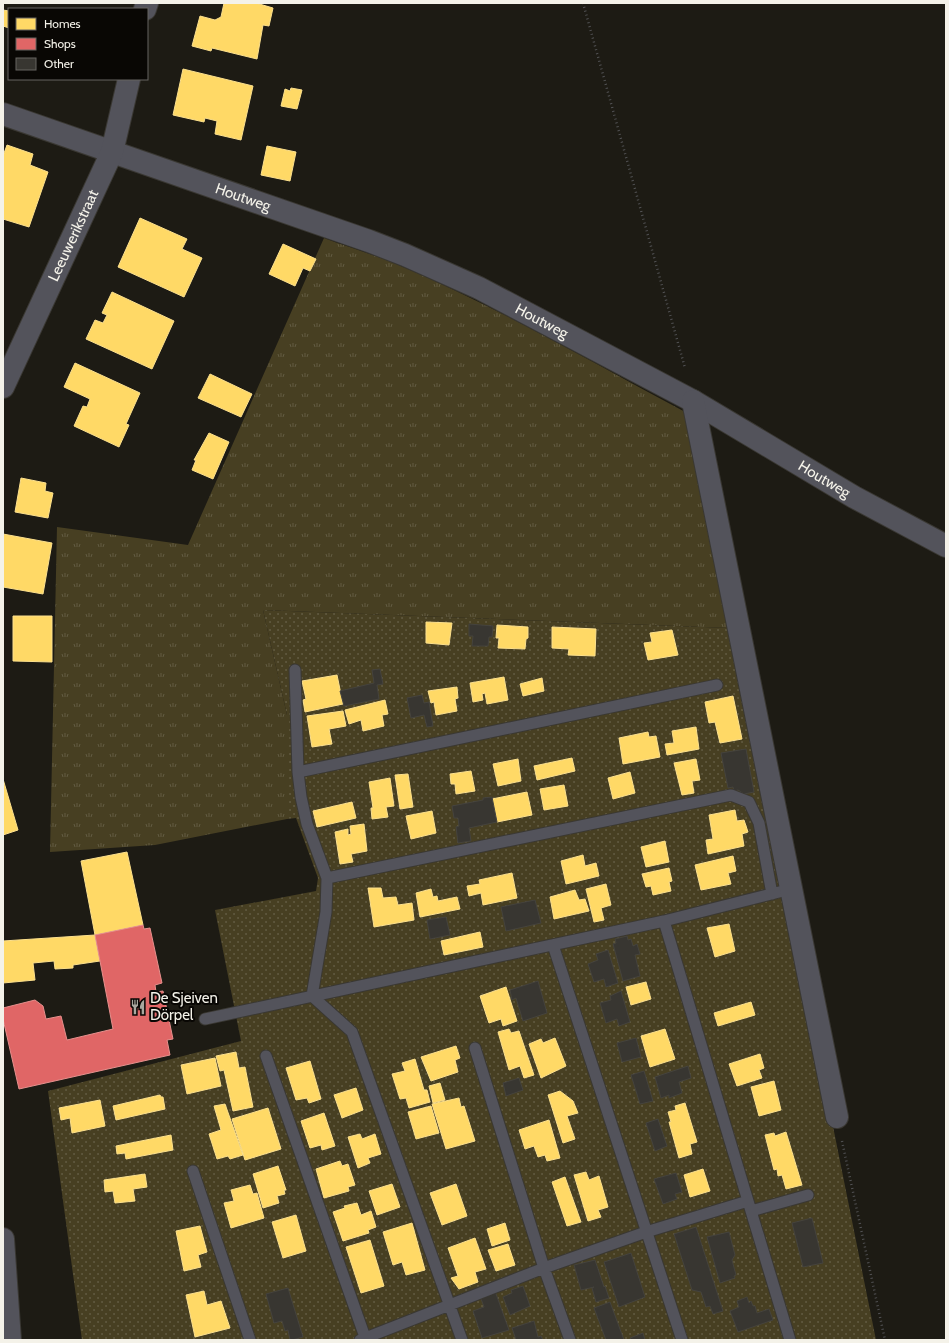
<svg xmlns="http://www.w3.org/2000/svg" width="949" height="1343" viewBox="0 0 949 1343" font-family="Cabin,sans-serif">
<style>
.grass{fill:url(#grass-tufts)}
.park{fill:url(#park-dots)}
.homes{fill:#ffd966;stroke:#fce08d}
.shops{fill:#e06666;stroke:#e6908d}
.building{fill:#383631;stroke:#45433d}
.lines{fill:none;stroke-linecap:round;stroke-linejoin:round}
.lane-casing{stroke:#3a3833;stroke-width:13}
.street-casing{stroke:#3a3833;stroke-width:24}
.path{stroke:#515153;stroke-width:2.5;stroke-dasharray:1 3;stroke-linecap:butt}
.lane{stroke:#53535b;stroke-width:11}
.street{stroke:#53535b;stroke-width:22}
.labels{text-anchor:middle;stroke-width:4;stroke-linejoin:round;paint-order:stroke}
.street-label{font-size:15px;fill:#f4f2e9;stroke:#090704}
.poi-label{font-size:15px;fill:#f4f2e9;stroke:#090704;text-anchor:start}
</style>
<defs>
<pattern id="grass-tufts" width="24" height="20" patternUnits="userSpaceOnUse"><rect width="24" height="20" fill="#473f22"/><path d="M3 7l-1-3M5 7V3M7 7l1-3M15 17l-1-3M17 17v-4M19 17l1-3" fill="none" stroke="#625b42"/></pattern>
<pattern id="park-dots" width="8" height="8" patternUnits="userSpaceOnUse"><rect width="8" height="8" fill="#473f22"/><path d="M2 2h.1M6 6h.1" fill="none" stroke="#625b42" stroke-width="1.8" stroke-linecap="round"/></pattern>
</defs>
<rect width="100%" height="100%" fill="#1d1b14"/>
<path class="grass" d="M324,238C348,247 372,254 396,264C496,306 591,362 687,413L729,628L263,610L287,715V819L155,845L50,852L57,527L188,545Z"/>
<path class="park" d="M263,610L729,628L784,883L876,1340H82L48,1091L241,1041L215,910L316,891L318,878L296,818L287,819V715Z"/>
<path class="homes" d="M224,3H256L273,8L269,26L263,25L257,59L212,48L211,51L192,46L200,16L215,20L221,17Z
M3,10L9,11V28L3,26Z
M183,69L253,86L241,140L215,134L217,121L205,118L204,122L173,115Z
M291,88L302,90L297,109L281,106L285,89L290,91Z
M7,145L33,154L30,165L48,172L29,227L3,219V156Z
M267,146L296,152L290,181L261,175Z
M140,218L187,239L182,249L202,258L184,297L118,267Z
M283,244L316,259L310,271L303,268L295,286L269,274Z
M112,292L174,321L152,369L86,339L95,320L103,323L107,315L102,313Z
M75,363L140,393L126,424L129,425L119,447L74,426L83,406L87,407L90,399L64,387Z
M210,374L252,394L241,417L198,398Z
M209,433L229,442L213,479L192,470L196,460H194Z
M21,478L46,483L45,491L53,493L48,518L15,512Z
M3,534L52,543L43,594L3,587Z
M13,616H52V662L13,661Z
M426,622L452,623L449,645L426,643Z
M497,625L528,627V638L526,639L525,649L498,648L499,638H496Z
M552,627L596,629L595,656L568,655L569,649L552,648Z
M672,630L678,655L648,660L644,643L652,642L650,633Z
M337,675L343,704L305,712L303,700L306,699L302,681Z
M504,677L508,700L487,704L485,693L482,694L483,700L473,702L470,683Z
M542,678L544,691L523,696L520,684Z
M457,687L458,698L455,699L457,711L436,715L434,702L431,703L428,691Z
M733,696L742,739L720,743L715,722L709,723L705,702Z
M385,700L388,714L382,715L384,726L363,731L361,720L349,724L345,710Z
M343,711L346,726L329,729L332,744L312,747L307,716Z
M696,727L699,749L667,755L665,744L674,743L672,731Z
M648,732L649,737L656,736L660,757L623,764L619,738Z
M572,758L575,771L537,780L534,766Z
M518,759L521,781L498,786L493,764Z
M696,759L700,780L692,781L694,793L682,795L674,763Z
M471,771L475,791L456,794L455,784H451L450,774Z
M630,772L635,793L613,799L608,778Z
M408,774L413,807L400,809L395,775Z
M390,778L394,806L386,807L388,817L372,819L371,808H373L369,782Z
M3,779L18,830L3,835Z
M564,785L568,806L544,810L540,789Z
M527,792L532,815L497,822L492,799Z
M352,802L356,818L317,827L313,811Z
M735,810L737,821L744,820L748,832L742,834L744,846L708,854L706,840L713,839L709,815Z
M432,811L436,833L411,839L406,816Z
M364,824L367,851L351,854L353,862L340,864L335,832L348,829V835L351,834L350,826Z
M665,841L669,862L646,867L641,847Z
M127,852L143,925L95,935L81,861Z
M583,855L585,866L596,863L599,876L566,884L561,861Z
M733,856L736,871L728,873L731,884L701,890L695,865Z
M669,868L672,881L669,882L671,891L653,895L651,886L646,887L642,874Z
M512,873L517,898L483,905L481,893L469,896L467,886L480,884L479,880Z
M606,884L611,905L601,908L604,920L594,922L586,889Z
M368,888H381L383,898L396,897L398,905L412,903L414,920L374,927Z
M431,889L433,897L437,896L438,901L457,897L460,909L420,917L416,893Z
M575,890L579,900L585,899L589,911L554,919L550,897Z
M729,924L735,951L715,957L707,928Z
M480,932L483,947L444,955L441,941Z
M95,935L100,961L73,965V968L55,969L54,961L33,963L35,980L3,983V941Z
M646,982L651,999L631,1005L626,987Z
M506,987L517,1021L503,1026L501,1019L489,1023L480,996Z
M751,1002L755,1015L718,1026L714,1013Z
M509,1029L511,1033L519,1031L534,1075L524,1078L520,1066L509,1070L498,1032Z
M665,1029L675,1059L650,1067L641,1036Z
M555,1038L566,1066L541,1078L529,1044L541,1039L543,1043Z
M456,1046L460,1058L455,1060L458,1072L431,1081L421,1057Z
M236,1052L239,1068L245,1067L253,1107L233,1111L224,1070L220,1071L216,1056Z
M760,1054L764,1068L759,1070L762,1078L737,1086L729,1064Z
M215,1058L221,1086L187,1094L181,1065Z
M415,1059L424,1090H427L430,1102L409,1108L406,1098L400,1099L392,1074L405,1071L402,1063Z
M310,1061L321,1099L309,1103L307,1098L296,1100L286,1068Z
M774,1081L781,1110L759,1116L751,1087Z
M440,1083L445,1100L433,1103L429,1086Z
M356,1088L363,1110L342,1118L334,1095Z
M560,1091L573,1101L578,1113L567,1116L575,1139L563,1143L548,1095Z
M160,1095L161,1097H163L165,1109L116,1120L113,1106Z
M459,1098L461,1107L464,1106L475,1141L446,1149L432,1104Z
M100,1100L105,1126L72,1133L70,1118L61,1120L59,1108Z
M685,1103L697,1142L690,1144L692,1154L679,1158L669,1122H671L668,1112L676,1110L675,1106Z
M225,1104L243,1155L230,1159L228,1156L217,1159L209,1134L221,1130L214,1106Z
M431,1106L439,1133L416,1139L408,1112Z
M268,1108L281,1149L245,1160L232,1119Z
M324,1113L335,1146L322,1150L321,1145L310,1148L301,1121Z
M549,1120L560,1158L547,1161L545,1155L538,1157L534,1146L525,1149L519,1130Z
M786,1132L802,1185L786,1189L782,1175L778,1176L777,1169L774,1170L765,1135L774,1133L775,1136Z
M360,1134L362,1139L375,1134L381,1154L368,1158L370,1163L358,1168L348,1137Z
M171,1135L173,1150L126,1159L125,1153L117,1154L116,1146Z
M340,1161L342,1166L348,1164L355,1185L348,1187L349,1191L324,1198L316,1169Z
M278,1166L286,1190H284L285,1194L277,1196L279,1203L263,1208L253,1174Z
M703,1169L710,1191L690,1197L684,1175Z
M586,1172L589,1180L599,1176L608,1207L598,1210L601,1217L588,1221L574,1175Z
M145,1174L147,1187L133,1189L135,1201L115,1203L113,1191L105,1192L104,1180Z
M565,1177L581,1222L567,1226L552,1182Z
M392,1184L400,1207L377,1215L369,1191Z
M456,1184L467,1216L442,1225L430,1193Z
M250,1185L253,1194L257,1193L264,1218L231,1228L224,1203L234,1201L231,1190Z
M357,1203L361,1215L371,1211L376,1227L368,1230L369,1233L343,1241L333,1212L345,1208L344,1206Z
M296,1215L306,1251L283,1258L272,1222Z
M412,1223L425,1270L406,1275L402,1262L393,1265L383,1232Z
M505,1223L510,1240L492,1246L487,1229Z
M200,1226L207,1252L198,1255L201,1267L184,1271L176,1231Z
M475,1238L486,1269L475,1272L478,1282L459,1289L451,1278L458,1276L448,1248Z
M370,1240L384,1286L361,1293L346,1247Z
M508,1244L515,1265L496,1271L488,1250Z
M204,1291L207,1305L221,1301L230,1328L195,1337L186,1295Z"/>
<path class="shops" d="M143,925L144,929L150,928L162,983L155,985L156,992L163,991L173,1039L167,1040L170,1055L19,1089L3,1019V1008L35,1000L43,1006L46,1019L61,1016L67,1040L113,1029L95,935Z"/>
<path class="building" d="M469,624L493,626L492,637H489L488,646H472L473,636H469Z
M380,669L383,684L377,685L379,699L344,706L340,691L374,683L372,670Z
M422,695L424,703L429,702L433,726L427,727L424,715L411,718L407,698Z
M746,749L754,792L744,794L738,790L734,791L733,787L728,788L721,753Z
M492,797L497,822L469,828L471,841L458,843L456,827L459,826L458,818H454L452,806L483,800V798Z
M535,900L541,923L506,931L501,907Z
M446,917L450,935L430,939L427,920Z
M627,936L628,940L631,939L633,946L637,944L640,954L635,955L640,976L623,981L613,944L616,943L615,939Z
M608,950L618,983L606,987L604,979L594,982L588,964L598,960L596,954Z
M538,981L547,1013L523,1021L516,998L512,1000L510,990Z
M621,991L630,1022L619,1026L617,1019L606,1023L600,1003L611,1000L610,996Z
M636,1038L641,1057L622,1062L617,1043Z
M688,1066L691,1078L679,1082L682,1093L669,1098V1095L661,1098L655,1077Z
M644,1071L653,1101L640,1104L631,1075Z
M519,1078L523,1090L506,1096L503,1083Z
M658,1119L667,1146L655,1151L646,1123Z
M676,1173L682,1192L675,1194L677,1199L663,1204L654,1179Z
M812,1218L823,1263L803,1267L792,1223Z
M696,1227L723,1311L713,1314L710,1306L706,1307L701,1292L692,1290L674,1234Z
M729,1232L735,1255L732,1260L736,1275L734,1276L735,1278L720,1283L707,1237Z
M631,1253L645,1297L619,1307L604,1262Z
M595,1260L604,1287L605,1286L609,1298L596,1302L592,1288L594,1287L581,1290L574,1265Z
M523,1286L530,1306L510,1315L503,1297L512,1293L511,1290Z
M288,1288L303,1337L292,1340H290L288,1330L285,1331L282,1321L274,1323L266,1294Z
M495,1291L509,1330L482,1338L473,1311L484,1307L480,1296Z
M747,1297L749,1303L751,1301L753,1306H755L757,1313L769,1309L773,1320L738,1332L730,1311L739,1307L737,1301Z
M610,1302L624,1340H606L594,1308Z
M534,1321L538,1337L541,1336L543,1340H516L512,1328Z
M643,1333L645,1340H631L630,1338Z"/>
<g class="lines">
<defs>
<path id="lane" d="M295,670L298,772L301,797L307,824L327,878L326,912L312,996L352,1032L462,1340
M298,772L717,685
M327,878L731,795L749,802L759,823L772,894
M553,945L682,1340
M205,1019L664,921
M475,1048L544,1268L570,1340
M266,1056L366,1340
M193,1171L250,1340
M748,1201L790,1340
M751,1211L808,1195
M360,1340L544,1268L646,1232L748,1201L664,921L791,889"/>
<g id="street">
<path d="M145,9L147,3"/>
<path id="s1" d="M3,114L369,241L405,255L479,288L693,401L854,497L946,546"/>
<path id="s2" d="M3,387L112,152L129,79"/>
<path d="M693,401L837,1117"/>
<path d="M3,1239L10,1340"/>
</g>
</defs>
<use href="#lane" class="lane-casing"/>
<use href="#street" class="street-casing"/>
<path class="path" d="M583,3L685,368
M842,1141L885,1340"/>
<use href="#lane" class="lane"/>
<use href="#street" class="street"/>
</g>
<defs>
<symbol id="restaurant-bare" viewBox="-9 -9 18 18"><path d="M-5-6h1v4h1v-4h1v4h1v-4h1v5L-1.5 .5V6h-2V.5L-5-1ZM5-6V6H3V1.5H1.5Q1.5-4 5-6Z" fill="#a9a79e" stroke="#090704" stroke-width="2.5" paint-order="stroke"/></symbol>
</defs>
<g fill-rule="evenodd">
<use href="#restaurant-bare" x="127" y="996" width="22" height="22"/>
</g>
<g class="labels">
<g class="street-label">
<text dy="5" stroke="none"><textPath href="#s1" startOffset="254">Houtweg</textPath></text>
<text dy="5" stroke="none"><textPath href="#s2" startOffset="167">Leeuwerikstraat</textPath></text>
<text dy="5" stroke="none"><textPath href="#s1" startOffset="578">Houtweg</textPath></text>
<text dy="5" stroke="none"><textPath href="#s1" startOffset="902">Houtweg</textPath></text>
</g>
<g class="poi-label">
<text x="150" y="1003">De Sjeiven<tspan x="150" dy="17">Dörpel</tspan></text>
</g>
</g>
<rect width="949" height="1343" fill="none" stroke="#f4f2e9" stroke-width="8"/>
<rect x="8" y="8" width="140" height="72" fill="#090704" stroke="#676560"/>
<rect x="16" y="18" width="20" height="12" fill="#ffd966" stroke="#676560"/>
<text x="44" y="28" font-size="12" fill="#f4f2e9">Homes</text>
<rect x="16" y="38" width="20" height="12" fill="#e06666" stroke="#676560"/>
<text x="44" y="48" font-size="12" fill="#f4f2e9">Shops</text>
<rect x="16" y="58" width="20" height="12" fill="#383631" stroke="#676560"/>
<text x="44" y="68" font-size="12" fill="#f4f2e9">Other</text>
</svg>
